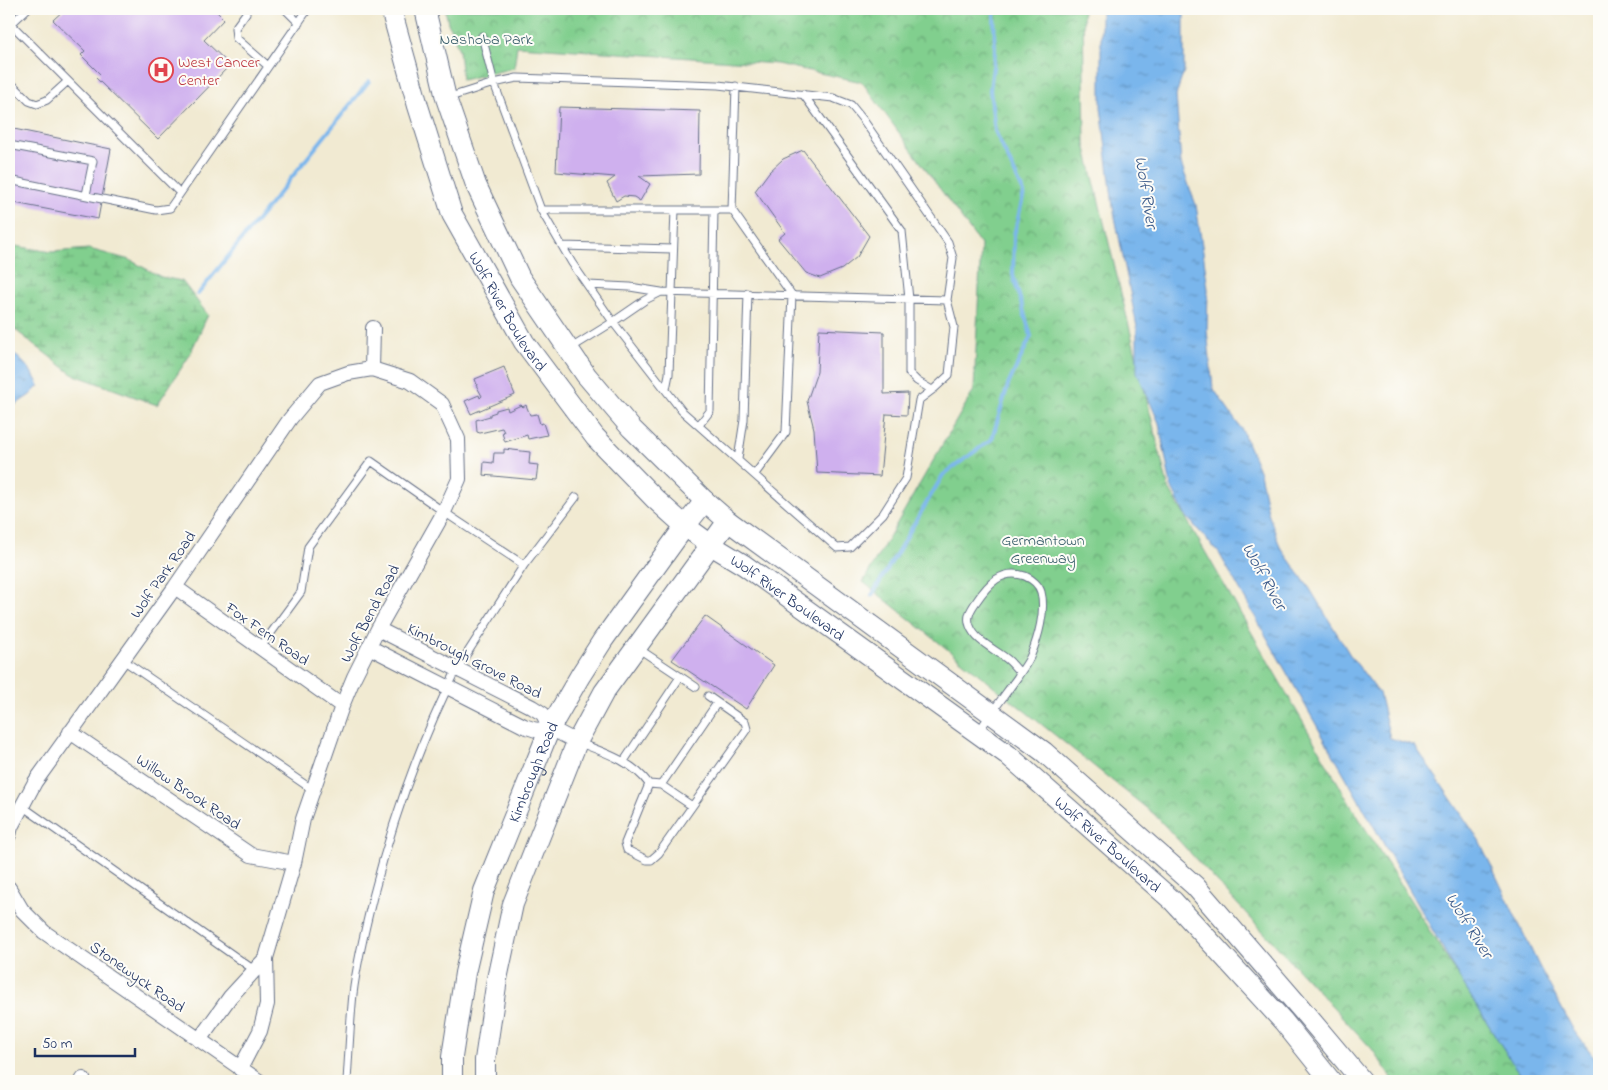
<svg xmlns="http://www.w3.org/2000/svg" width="1608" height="1090" viewBox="0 0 1608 1090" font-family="'Indie Flower',sans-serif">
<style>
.wetland{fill:url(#wetland-marsh);stroke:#4e7f76}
.park{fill:url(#park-crowns);stroke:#4e7f76}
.water{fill:url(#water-ripples);stroke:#4a72a5}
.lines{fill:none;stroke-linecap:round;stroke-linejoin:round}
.stream{stroke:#7ab6ec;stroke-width:4}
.building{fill:#cfb0ee}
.lane-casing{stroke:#667087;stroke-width:9}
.street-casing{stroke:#667087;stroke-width:16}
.secondary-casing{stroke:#667087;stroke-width:22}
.lane{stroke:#fff;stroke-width:7}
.street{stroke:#fff;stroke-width:14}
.secondary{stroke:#fff;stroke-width:20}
.labels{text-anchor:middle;stroke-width:4;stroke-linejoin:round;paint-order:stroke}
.park-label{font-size:16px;fill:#3a5f6c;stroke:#fdfcf7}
.health-label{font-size:16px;fill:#be3a42;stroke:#fdfcf7;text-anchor:start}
.street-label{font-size:16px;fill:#1b2f5e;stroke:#fdfcf7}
.water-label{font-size:18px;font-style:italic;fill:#385889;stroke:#fdfcf7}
</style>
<defs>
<pattern id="wetland-marsh" width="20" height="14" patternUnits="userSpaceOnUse" patternTransform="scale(1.25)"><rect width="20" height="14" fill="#81cf8e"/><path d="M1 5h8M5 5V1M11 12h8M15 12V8" fill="none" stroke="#69a877"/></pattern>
<pattern id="park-crowns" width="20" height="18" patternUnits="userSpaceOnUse" patternTransform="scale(1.25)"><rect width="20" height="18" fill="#81cf8e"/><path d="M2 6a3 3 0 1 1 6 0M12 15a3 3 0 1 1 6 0" fill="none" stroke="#69a877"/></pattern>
<pattern id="water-ripples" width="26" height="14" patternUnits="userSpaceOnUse" patternTransform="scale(1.25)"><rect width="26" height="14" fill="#7ab6ec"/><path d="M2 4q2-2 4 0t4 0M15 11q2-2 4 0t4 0" fill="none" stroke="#6394c2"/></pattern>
</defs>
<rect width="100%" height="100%" fill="#fdfcf7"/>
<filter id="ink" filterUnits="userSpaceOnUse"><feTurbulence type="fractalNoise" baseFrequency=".02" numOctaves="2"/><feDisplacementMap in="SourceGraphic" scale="10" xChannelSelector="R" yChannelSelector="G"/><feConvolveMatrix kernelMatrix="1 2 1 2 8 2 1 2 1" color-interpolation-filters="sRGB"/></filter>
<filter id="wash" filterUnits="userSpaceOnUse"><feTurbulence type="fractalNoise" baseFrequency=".0096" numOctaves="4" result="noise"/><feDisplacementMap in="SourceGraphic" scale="20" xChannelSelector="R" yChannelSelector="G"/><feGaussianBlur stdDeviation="1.12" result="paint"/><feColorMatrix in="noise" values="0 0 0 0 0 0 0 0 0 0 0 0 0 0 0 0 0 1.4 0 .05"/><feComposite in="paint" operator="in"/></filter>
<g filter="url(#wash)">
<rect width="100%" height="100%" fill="#f1ead2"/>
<path class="wetland" d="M9,245L52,252L89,249L130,260L161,277L182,281L208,315L188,358L157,405L72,374L9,325Z"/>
<path class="park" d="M445,9H1083L1085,144L1168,487L1350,804L1524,1081H1394L1372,1049L1154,814L863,582L974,390L981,245L862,82L777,64L517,46L514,68L462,80L459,50L448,23Z"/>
<path class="water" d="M1101,9H1184V71L1176,95L1181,164L1196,205L1204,259L1208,289L1207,330L1213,388L1242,430L1260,473L1268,512L1280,547L1310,589L1350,655L1379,693L1390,738L1415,746L1479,840L1538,964L1574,1031L1599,1063V1081H1526L1515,1067L1463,984L1219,553L1185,515L1171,486L1159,423L1137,372V327L1113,207L1101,107Z
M9,350C22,360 33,371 39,386L30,395L9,409Z"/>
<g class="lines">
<path class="stream" d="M198,294L369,81
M872,595L943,475L992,439L1008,385L1031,336L1013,275L1014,235L1024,193L995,131L990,90L995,52L994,9"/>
</g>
<g id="blocks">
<path class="building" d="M65,9H214L224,19L204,40L230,65L158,139L96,78L100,74L81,55L85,51L53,20Z
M559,107L700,111L699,174L639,176L650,184L640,201L634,197L624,196L616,201L607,183L615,177L556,172Z
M9,128L111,149L98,219L9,202Z
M803,150L869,236L857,257L842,269L820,278L806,273L778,239L785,233L755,191L769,172L783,159Z
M819,329L884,332V394L908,393L907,415L886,414L880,476L817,473L814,429L807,401L817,372Z
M504,367L515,395L471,414L465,401L479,395L480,398L482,396L476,385H477L475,379Z
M521,405L523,407L526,405L530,415L537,414L540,424L543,423L547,435L528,439L527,435L505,442L502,433L504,432L502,428L480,433L477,432L476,420L490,416V414L496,412V410L507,407L508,411Z
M504,449L530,452L529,464L538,465L536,480L483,475L484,462L493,463L494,453H504Z
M705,616L774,665L746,709L672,660Z"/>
</g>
</g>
<g filter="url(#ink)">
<use href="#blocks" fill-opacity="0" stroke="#667087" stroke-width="1"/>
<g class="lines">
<defs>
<path id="lane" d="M285,9L299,23
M246,13L235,28L236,38L268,66
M11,24L180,193
M9,26L27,9
M482,36L494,83L541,210L572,263L613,322L682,411L837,548L850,547L883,514L906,478L919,400L935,388L949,375L954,327L947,300L661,292L645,300L613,322L571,348
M9,81L29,101L37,104L47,100L68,81
M736,86L732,210L792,295L786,432L755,474
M803,94L902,231L909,299V373L917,381L932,390
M447,98L494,83L517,78L718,85L833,98L851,105L864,121L948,242L953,258L947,300
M9,145L93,161L86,195
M9,180L156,210L170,208L308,9
M541,210H732
M562,246L673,249
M588,285L630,287L661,292
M666,389L669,374L675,210
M699,425L710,411L714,210
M738,459L744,420L748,293
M260,648L301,592L308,547L371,461L444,512L524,565
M639,649L696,687
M123,660L313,790
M979,731C991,713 1004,696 1017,678C1021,671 1028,663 1031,655C1038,638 1046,611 1041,592C1039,585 1032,579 1025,576C1002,568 988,584 976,602C971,609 966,617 970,626C976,642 995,649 1007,659C1012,663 1016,668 1020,673
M580,743C606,753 632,761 649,784L625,843L627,850L647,860H651L659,853L747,729L745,722L708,696
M624,761L680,677
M649,784L661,785L692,806
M661,785L717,703
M22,806L257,972
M347,1081C349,1052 350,1023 353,994C357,961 365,929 373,897C393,819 420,741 457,669L524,565L576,497"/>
<path id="street" d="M175,587L342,706
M369,647L524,726L536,730L550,728L543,714L532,707L378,629
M550,728L577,742
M70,732L251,855L294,863
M9,835L11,827L35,782L175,587L290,419L320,383L348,373L372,369
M9,888L22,910L44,932L259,1081
M199,1040L230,997L266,958
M240,1069L260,1031L267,1004L266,958L294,863L303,819L342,706L354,677L378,629L444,512L459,479L458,439L442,404L410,381L372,369L373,328
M82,1081L83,1079"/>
<g id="secondary">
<path id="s1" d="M391,9L418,106L452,214L524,342L595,437L655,499L685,526L711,545L744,565L1008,755L1173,901L1283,1021L1331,1081"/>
<path d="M425,9L446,98L476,185L520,278L586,375L631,428L705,501L728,521L1044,752L1195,886L1303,1011L1362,1081"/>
<path id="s2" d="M452,1081V1057L465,973L484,891L550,728L580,676L603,640L685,526L705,501"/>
<path d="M485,1081V1060L497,979L513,904L577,742L604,692L728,521"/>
</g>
</defs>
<use href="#lane" class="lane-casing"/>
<use href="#street" class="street-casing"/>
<use href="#secondary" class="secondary-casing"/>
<use href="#lane" class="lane"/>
<use href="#street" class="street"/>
<use href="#secondary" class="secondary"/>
</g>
</g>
<defs>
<symbol id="hospital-ring" viewBox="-11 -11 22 22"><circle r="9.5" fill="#fdfcf7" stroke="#e0444e" stroke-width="1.5"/><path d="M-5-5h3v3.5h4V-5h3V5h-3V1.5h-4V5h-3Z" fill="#e0444e"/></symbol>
</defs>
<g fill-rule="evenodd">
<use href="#hospital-ring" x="147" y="56" width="28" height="28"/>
</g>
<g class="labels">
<g class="park-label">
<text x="486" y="44">Nashoba Park</text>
<text x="1043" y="545">Germantown<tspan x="1043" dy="18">Greenway</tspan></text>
</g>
<g class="health-label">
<text x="178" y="67">West Cancer<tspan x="178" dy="18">Center</tspan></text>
</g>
<g class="street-label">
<text dy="6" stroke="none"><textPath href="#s1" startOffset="326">Wolf River Boulevard</textPath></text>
<text transform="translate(162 574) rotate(-55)" y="6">Wolf Park Road</text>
<text dy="6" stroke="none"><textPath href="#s1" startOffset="731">Wolf River Boulevard</textPath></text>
<text transform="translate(369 613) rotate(-62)" y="6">Wolf Bend Road</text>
<text transform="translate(268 633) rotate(35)" y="6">Fox Fern Road</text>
<text transform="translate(475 660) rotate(27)" y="6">Kimbrough Grove Road</text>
<text dy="6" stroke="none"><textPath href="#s2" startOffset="322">Kimbrough Road</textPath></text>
<text transform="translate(189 791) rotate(34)" y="6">Willow Brook Road</text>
<text dy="6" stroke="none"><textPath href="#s1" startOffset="1136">Wolf River Boulevard</textPath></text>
<text transform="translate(138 976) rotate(35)" y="6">Stonewyck Road</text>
</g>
<g class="water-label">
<text transform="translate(1147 192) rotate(81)" y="6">Wolf River</text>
<text transform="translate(1265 576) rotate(61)" y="6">Wolf River</text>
<text transform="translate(1470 925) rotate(58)" y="6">Wolf River</text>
</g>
</g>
<rect width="1608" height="1090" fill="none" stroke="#fdfcf7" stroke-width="30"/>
<path d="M35 1048v8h100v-8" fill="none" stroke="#1b2f5e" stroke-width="2.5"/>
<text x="42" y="1048" font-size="15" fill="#1b2f5e" stroke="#fdfcf7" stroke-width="4" paint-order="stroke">50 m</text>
</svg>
